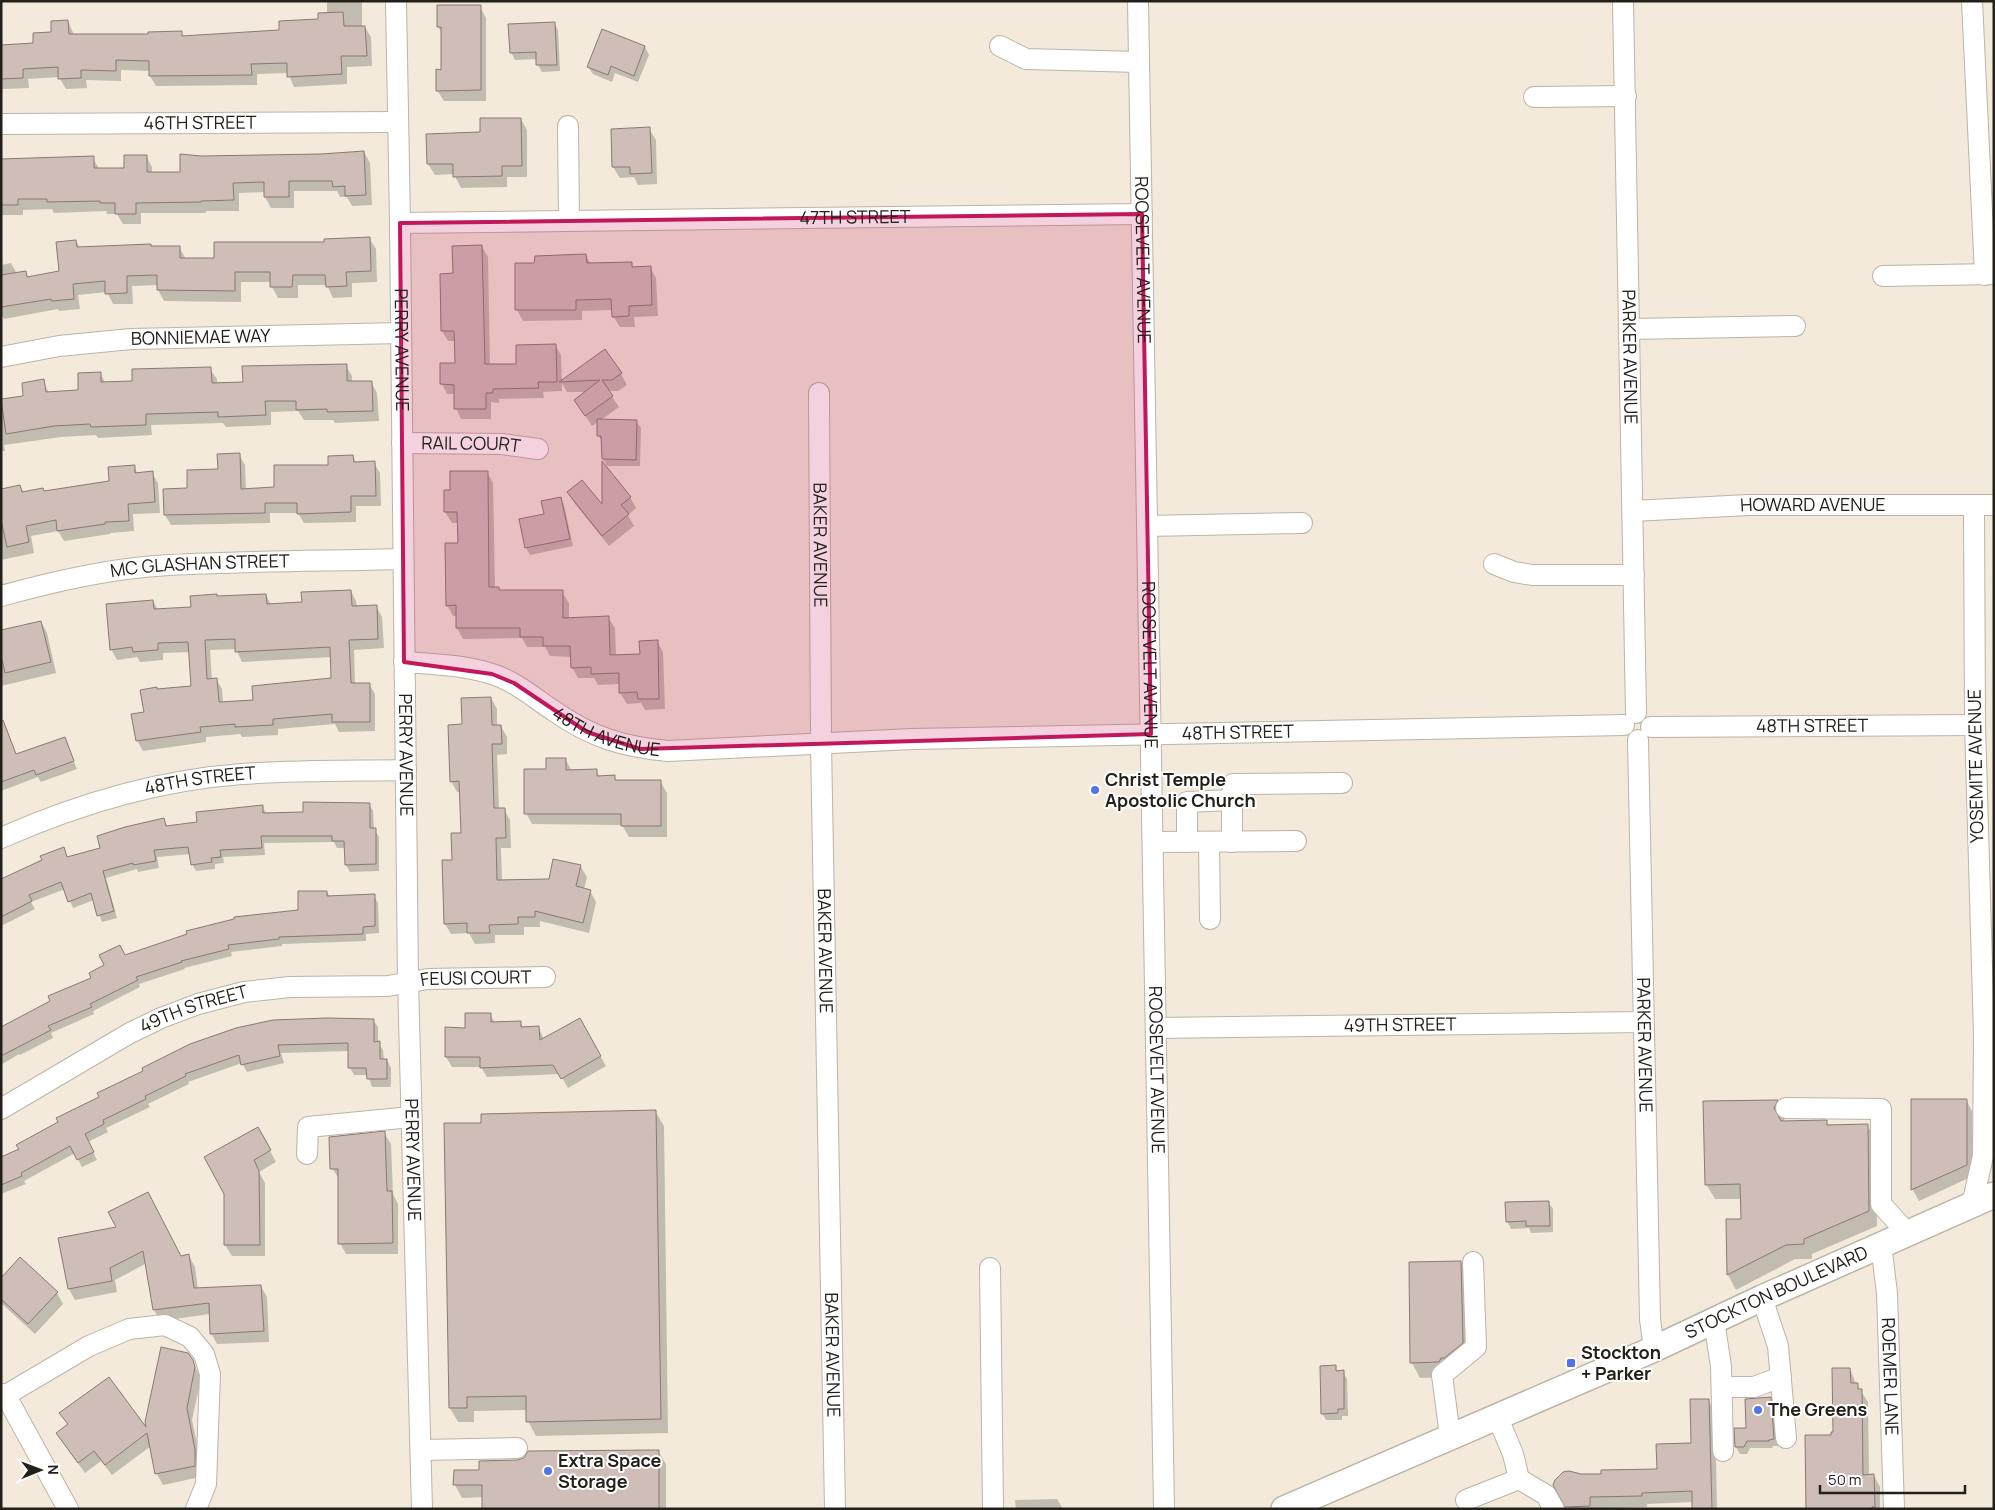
<svg xmlns="http://www.w3.org/2000/svg" width="1995" height="1510" viewBox="0 0 1995 1510" font-family="Manrope,sans-serif">
<style>
.shadow{fill:#0003;fill-rule:evenodd}
.building{fill:#cfbeb7;stroke:#897973;fill-rule:evenodd}
.lines{fill:none;stroke-linecap:round;stroke-linejoin:round}
.minor-casing{stroke:#bcb4a6;stroke-width:22}
.major-casing{stroke:#bcb4a6;stroke-width:28}
.minor{stroke:#fff;stroke-width:20}
.major{stroke:#fff;stroke-width:25}
.marked{fill:#c2185b;fill-opacity:0.2;stroke:#c2185b;stroke-width:4;stroke-linejoin:round}
.poi-dot{fill:#5174e8;stroke:#fff;stroke-width:2}
.labels{text-anchor:middle;stroke-width:4;stroke-linejoin:round;paint-order:stroke}
.street-label{font-size:18px;fill:#23201a;stroke:#fff}
.poi-label{font-size:18px;font-weight:bold;fill:#23201a;stroke:#fff;text-anchor:start}
</style>
<rect width="100%" height="100%" fill="#f3eadc"/>
<path class="shadow" d="M327,1H362V27H365L371,37L372,66L347,67V84L294,87L288,73L257,74V85L156,86L150,76V71L121,70V81L86,80L87,88L66,89L59,77L28,79L29,88L1,89V45H35L68,21L74,35H150L181,32L184,37L280,31L320,21L327,14Z
M480,7L486,18V101H444L437,90L442,71V33L438,27Z
M554,23L558,30L560,71L542,72L538,65L537,59L515,60L511,52Z
M603,31L645,47L649,55L638,82L615,73L612,82L593,74L588,67Z
M521,119L527,130V177H507V187L461,188L454,174L435,175L428,164L482,133Z
M649,129L656,140L657,184L638,185L634,177L620,178L613,167Z
M364,152L370,163L372,205L352,206L347,197H340L337,191H294V208H271L265,197V192L239,193V211H206V213H141V224H123L117,214H107L106,211L54,213L52,209L23,210V215H1V160L93,158L99,169H125L146,156L152,167V173H181L201,157L321,155Z
M369,238L376,249L377,282L352,283V297L333,298L327,285H298V298H278L272,287V282H241V302L164,301L158,290V285L132,286L133,304H113L107,292L78,295L80,309L59,311L58,309L4,319L1,314V265L11,263L17,274L25,272L29,278L60,272L76,241L80,248L179,247L186,259H215Z
M482,247L488,257L490,365H518L555,345L561,355L562,382L621,374L627,385L618,391H608L619,407L601,420L636,421L641,428L640,466H607L603,459V443L598,435V422L592,426L575,400L587,392H567L562,383V391L543,392L544,398L499,399V403L491,402V419H461L456,408L455,394H447L442,384L456,365V341H448L442,331L454,275Z
M586,255L591,264L631,263L634,268L650,267L656,278L658,316L634,317L635,327H620L613,316V310L582,311V320L523,321L517,310L536,264Z
M346,366L352,376V383L371,382L377,393L379,421L335,423L333,420H304L298,411L271,412V425L226,427L223,423L151,425L152,435L98,438L96,435L61,437L4,445L5,451H1V400L25,397L43,381L49,393L80,392L100,373L106,384L133,382L210,369L217,379V384L244,383Z
M239,455L245,465L246,490L276,488L353,456L356,463H374L380,473L381,506H356V522L304,523L298,513H270V523L171,525L165,515Z
M134,467L138,474L152,473L158,483L160,513L133,514L134,531L110,533V534L64,541L58,531L31,536L34,553L1,560V490L20,486L24,493L44,492L110,482Z
M487,472L493,483L495,588H499L501,592H562L569,603V619L608,617L615,628L616,656L641,655L657,641L663,652L665,709L645,710L641,703L627,704L620,693V684L598,685L594,678H578L572,667V657L550,656L545,647H527L522,638L463,639L457,628V616H453L447,605L459,544V523H452L445,512L451,491Z
M568,493L604,507L630,497L636,508L628,515L634,526L609,546L575,504Z
M560,498L564,505L573,546L530,555L526,548L545,515Z
M351,591L356,601L357,607L376,606L382,617L384,648L354,650L355,684H369L375,694V731L339,732L335,724L278,729V735L242,737L240,734L206,737V742L143,751L137,740L145,713L157,690L192,687L190,652L163,653V660L140,662L137,657L117,660L111,649L153,601L158,610L192,608L217,595L218,597L266,595L271,605L303,604ZM236,649L242,662L332,657V679L254,701L223,703L222,689L216,679L212,680L210,650Z
M41,622L47,633L56,673L1,686V631Z
M491,698L497,709V726H501L507,737V754L497,755L499,810L504,809L510,820L511,848H501L502,881H550L554,860L581,867L587,877L584,889L590,891L596,902L589,933L540,921V927H524V935H495V943L475,944L469,933L451,934L445,924L453,861L462,834L461,792H457L451,781L463,726Z
M64,738L77,769L41,782L38,777L1,791V742L16,755Z
M565,759L572,771H596L600,777H614L617,782L660,781L667,793V837H629L622,825L532,824L526,813Z
M369,804L373,811L374,829L379,837V871L350,872L346,865V848H337L334,842L264,843L265,855L223,857L224,863L215,864V869L196,871L192,864L191,854L157,857L159,868L138,872L137,869L106,878L117,918L102,922L94,900L73,908L65,889L31,902L35,909L1,926V892L63,849L68,858L102,849L164,820L168,827L198,823L262,807L267,814H304Z
M327,892L330,897L374,896L378,903L379,933L366,934V941L282,944V946L231,952L232,956L184,968L185,969L139,984L140,987L93,1011L94,1014L51,1033L53,1038L20,1055L19,1054L1,1065V1028L93,979L125,956L299,911Z
M490,1014L495,1023L520,1022L524,1028L538,1027L544,1039L580,1020L606,1066L568,1088L560,1074L487,1077L481,1067H452L446,1057L467,1029Z
M373,1020L378,1027V1043L383,1050L384,1060H387L391,1068V1087H372L368,1075H354L350,1068V1051L281,1053L284,1063L247,1072L242,1063L188,1082L189,1084L148,1104L150,1107L106,1128L108,1132L88,1142L97,1160L82,1167L75,1153L24,1181L26,1184L1,1194V1158L21,1150L145,1071Z
M1912,1100H1966L1972,1111L1973,1176L1919,1201L1913,1190Z
M1777,1101L1786,1116L1783,1122H1826L1829,1126L1867,1125L1876,1140L1877,1226L1812,1254V1259H1795L1736,1290L1728,1275L1727,1220H1742V1199H1715L1706,1184Z
M655,1111L664,1126L668,1433L536,1436L528,1421L527,1410L474,1411V1422H458L450,1408L446,1124H482Z
M258,1129L276,1162L259,1172L265,1183V1256H232L225,1245Z
M384,1133L391,1144L393,1194L398,1204V1254H346L340,1243L339,1179L332,1168Z
M1548,1202L1553,1209V1232L1531,1233L1529,1228L1511,1229L1507,1221Z
M118,1228L181,1257L189,1256L195,1267L198,1289L261,1286L267,1297L269,1342L217,1344L211,1333L210,1314L160,1321L154,1310L147,1263L115,1280L117,1292L75,1300L69,1289Z
M1461,1262L1469,1277L1470,1358L1447,1377L1420,1378L1412,1363Z
M1,1280L57,1293L63,1304L35,1334L1,1303Z
M192,1360L201,1379L192,1420L201,1462L200,1477L163,1485L157,1474L151,1446L112,1475L101,1461L85,1473L64,1444L68,1426L61,1414L148,1432Z
M1335,1367L1338,1372H1343L1347,1379L1348,1416H1342V1420H1326L1322,1413Z
M1850,1369L1856,1384L1868,1402L1869,1476H1874L1880,1487V1509H1808L1834,1433Z
M1770,1399L1774,1406L1778,1446H1772L1773,1448H1750L1747,1454H1740L1736,1447V1430L1747,1429Z
M1708,1400L1715,1411L1717,1509H1693V1502L1647,1504V1507L1569,1509L1561,1497L1581,1476L1658,1471L1692,1444Z
M658,1451L666,1464V1509H484V1497L462,1498L455,1485L480,1471L524,1459Z
M1057,1499L1063,1509H1016L1015,1500Z"/>
<path class="building" d="M437,5H481V90L436,91V69L441,70V27H437Z
M343,12L344,26H365L367,56H341L342,74L287,77V63L251,64L252,75L149,76V61L116,60V71L81,70V78L58,79V67L23,69V78L1,79V45L33,43V33L51,32V21L68,20L69,34H148V32L182,31V36L279,30V21L318,19V13Z
M555,22L557,65H536V52L510,53L508,24Z
M602,29L645,46L634,76L611,66L608,75L587,67Z
M480,118H521L522,166H502V176L453,177V164H427L426,134L480,132Z
M650,127L652,173L630,174V167H612L611,129Z
M364,151L366,195L345,196V186L333,187L332,181H289V197H264V182L233,183L234,200L201,201V202L136,203V214H115V203H100V201L47,202V199H18V205H1V159L94,156V168H124V155H147V172H180V154L201,156L321,154Z
M370,237L371,271L346,272L347,286L326,287L325,275H293L292,287H270V272H235V291L157,290V275L127,276V293L105,294V281L73,284L74,299L52,301L51,299L1,307V275L26,271L27,277L59,271L56,242L76,240L77,247L151,244V246H180V258H214V242H324V239Z
M482,245L485,364H516V345L556,344L557,382H538L539,388L493,389V393H486V409H454V385L440,384V363H455L454,331H441L440,274L453,273L452,246Z
M586,254L587,263L632,262V267L651,266L652,305L629,306V316L612,317L611,299L576,300V310H515V263H534L535,256Z
M605,349L622,373L612,380H602L613,396L585,416L574,400L600,380L559,382Z
M347,364V381H372L373,411L327,412V409L296,410V401H265L266,415L218,417V412L146,414V425L91,427L90,424L54,426L6,434L1,399L23,396L22,383L44,379L46,392L78,390V373L101,372V382L132,381V369L211,367L212,383L243,382L242,366Z
M597,419L637,420L636,460L602,459L601,436H597Z
M240,453L241,489L274,487V465H328V456L353,455L354,462L375,461L376,496H351V512L297,514V503H265V513L164,515L163,489L187,488V470L218,469L217,454Z
M602,461L631,497L621,505L629,514L602,536L567,492L582,480L602,504Z
M135,465V473L153,471L155,502L128,504L129,521L105,522V524L57,531L56,520L26,526L29,542L7,547L1,520V489L20,485L22,492L43,488L44,491L109,481L108,467Z
M450,471H488L489,587H499V590H563V618L609,616L610,655L640,654L639,641L658,640L659,699H638L637,692L619,693V673L591,674V667L571,668L570,646H543V637H520V628H456V605L446,606L445,543H458L457,512H444V490H450Z
M561,497L570,539L525,548L519,519L544,514L541,501Z
M351,590L352,606L377,605L378,639L349,640L351,683H370V722H332V714L273,719V725L235,727V724L200,727L201,732L136,741L131,714L144,712L140,690L157,687V689L191,686L188,642L158,643V650L133,652L132,647L110,650L106,604L153,600L154,609L191,607L190,596L217,594V596L266,594L267,604L302,602L301,592ZM235,639V652L330,647L331,678L252,686L253,700L219,702L217,678L207,679L205,640Z
M41,621L51,662L5,673L1,655V630Z
M491,697L492,725H501L502,744H492L494,808H505L506,838H496L497,880L549,879L553,859L581,865L576,886L591,890L583,923L535,911V917H518V924L489,925L490,933H467V923L444,924L442,860H452L451,833H461L459,781L450,782L448,725L462,724L461,698Z
M3,720L16,754L65,737L74,761L36,775L34,770L1,782V721Z
M546,758H566V770L597,769V776L615,775V780H661V826H621V814H524V769H546Z
M303,802L370,803V828H376V864L345,865L344,841H332V836H261L262,848L220,850L221,857L211,858L212,862L191,865L188,847L154,850L156,861L133,865V863L103,871L114,911L97,916L91,893L68,902L61,882L29,895L32,901L1,917V879L42,860L40,856L64,847L67,857L100,848L97,836L125,827L164,818L166,826L197,822L196,812L263,805V813L303,812Z
M298,891H327V896L375,894V926L363,927V934L279,937V939L228,945L229,949L181,961L182,962L136,977L138,980L90,1004L92,1007L48,1026L51,1030L1,1056V1027L50,1001L48,996L91,978L89,973L104,965L99,955L120,945L125,955L187,934L186,931L234,919V917L298,910Z
M465,1013H491V1022L521,1021V1027L539,1026L540,1040L580,1018L601,1056L561,1079L553,1065L480,1068V1057H445V1027L465,1028Z
M327,1018L374,1019V1042L380,1041V1059H387V1079H367L366,1068H348V1043L278,1045L280,1056L241,1065L239,1055L185,1074L186,1076L145,1096L146,1099L103,1120L104,1124L85,1134L94,1152L77,1160L70,1146L21,1173L22,1176L1,1185V1157L19,1149L16,1145L58,1122L56,1118L99,1097L97,1093L143,1071L142,1068L190,1044L236,1028L273,1020Z
M1911,1099H1967V1165L1911,1190Z
M1778,1100L1774,1108L1781,1121L1827,1120V1125L1868,1124L1869,1211L1804,1239V1244L1786,1245L1727,1275L1726,1219H1741L1740,1184L1705,1185L1703,1101Z
M656,1110L661,1419L526,1422V1396L467,1397V1408H449L444,1123H481V1114Z
M258,1127L271,1150L254,1160L259,1171L260,1245H224V1194L204,1157Z
M385,1131L387,1191H392L393,1243L338,1244V1169H330L329,1137Z
M148,1192L181,1256L189,1254L194,1288L261,1285L264,1331L210,1334L209,1303L153,1310L143,1251L110,1268L112,1281L68,1289L58,1238L116,1227L108,1212Z
M1549,1201L1550,1226H1526V1221L1506,1222L1505,1202Z
M20,1257L58,1292L28,1324L1,1299V1278Z
M1461,1261L1463,1343L1444,1358H1441L1439,1362L1410,1363L1409,1262Z
M161,1347L188,1353L193,1360L195,1367L187,1408L195,1450V1466L155,1474L147,1433L105,1465L94,1451L78,1463L56,1433L68,1424L59,1413L109,1377L146,1427L145,1422Z
M1336,1365V1371L1344,1370V1409H1338V1413L1321,1414L1320,1366Z
M1832,1368H1850L1851,1383H1858V1389H1862L1863,1475L1874,1474L1875,1507H1872V1509H1806L1805,1435H1831V1432H1833Z
M1771,1397L1774,1439L1769,1440V1441H1747L1744,1447H1735L1734,1428H1746L1745,1399Z
M1690,1399H1709L1712,1509H1692V1491L1642,1493V1496L1590,1497V1506L1565,1507L1553,1485L1555,1480L1563,1472L1569,1471L1581,1474H1601V1470L1657,1469L1656,1444L1691,1443Z
M659,1450V1509H482V1485H453L454,1470H479V1461L518,1460L524,1458L528,1451Z"/>
<g class="lines">
<defs>
<g id="minor">
<path id="s1" d="M396,1L400,223L408,982L422,1509"/>
<path id="s2" d="M1138,1L1164,1509"/>
<path id="s3" d="M1623,1L1636,713"/>
<path d="M1972,1L1985,275"/>
<path d="M1000,46L1026,59L1139,62"/>
<path d="M1534,97L1626,96"/>
<path id="s4" d="M1,124L398,122"/>
<path d="M568,126L569,221"/>
<path id="s5" d="M400,223L1142,214"/>
<path d="M1883,276L1994,274"/>
<path d="M1630,329L1795,326"/>
<path id="s6" d="M1,357L59,346L131,339L401,333"/>
<path id="s7" d="M819,393L821,744L835,1509"/>
<path id="s8" d="M402,443L502,444L538,449"/>
<path id="s9" d="M1633,511L1748,505H1994"/>
<path d="M1147,526L1302,523"/>
<path d="M1494,564L1514,572L1532,575H1634"/>
<path id="s10" d="M1,596C56,581 112,568 169,565C247,561 325,561 403,559"/>
<path id="s11" d="M404,662C433,664 464,665 492,674C515,681 534,698 554,711C591,737 623,747 668,751L912,739L1624,725"/>
<path id="s12" d="M1651,727L1975,725"/>
<path id="s13" d="M1638,740L1650,1319L1654,1349"/>
<path id="s14" d="M1,838C78,804 158,780 242,774C297,770 351,771 406,770"/>
<path d="M1153,842L1296,841"/>
<path d="M1187,842V802L1232,800L1233,784L1342,783"/>
<path d="M1209,842L1210,919"/>
<path d="M1232,842V800"/>
<path id="s15" d="M1156,1028L1643,1022"/>
<path d="M1786,1108L1881,1109V1204L1908,1234"/>
<path id="s16" d="M1,1109L130,1033L161,1018L198,1004L244,992L290,987L388,986L428,979L545,977"/>
<path d="M307,1154L308,1127L411,1117"/>
<path d="M1972,1205L1983,1156L1984,1035L1975,725L1974,505"/>
<path id="s17" d="M1881,1245L1887,1293L1894,1509"/>
<path d="M990,1268L993,1509"/>
<path d="M1762,1298L1778,1346L1786,1438"/>
<path d="M1714,1321L1721,1366L1723,1451"/>
<path d="M1722,1387H1754L1781,1377"/>
<path d="M5,1394L68,1509"/>
<path d="M1,1398L89,1346L129,1329L165,1325L190,1337L204,1354L210,1374L206,1484L196,1509"/>
<path d="M1497,1416L1513,1454L1519,1479L1546,1495L1554,1509"/>
<path d="M1450,1436L1442,1375L1476,1347L1473,1262"/>
<path d="M421,1450L517,1448"/>
<path d="M1466,1500L1519,1479"/>
</g>
<g id="major">
<path id="s18" d="M1284,1509L1654,1349L1762,1298L1994,1195"/>
</g>
</defs>
<use href="#minor" class="minor-casing"/>
<use href="#major" class="major-casing"/>
<use href="#minor" class="minor"/>
<use href="#major" class="major"/>
</g>
<path class="marked" d="M1142,214L1151,734L640,749L587,732L514,683L492,674L404,662L400,223Z"/>
<g class="poi-dot">
<circle cx="1095" cy="790" r="5"/>
<rect x="1566" y="1358" width="10" height="10" rx="2.5"/>
<circle cx="1758" cy="1410" r="5"/>
<circle cx="548" cy="1471" r="5"/>
</g>
<g class="labels">
<g class="street-label">
<text dy="6" stroke="none"><textPath href="#s4" startOffset="199">46TH STREET</textPath></text>
<text dy="6" stroke="none"><textPath href="#s5" startOffset="455">47TH STREET</textPath></text>
<text dy="6" stroke="none"><textPath href="#s2" startOffset="259">ROOSEVELT AVENUE</textPath></text>
<text dy="6" stroke="none"><textPath href="#s6" startOffset="201">BONNIEMAE WAY</textPath></text>
<text dy="6" stroke="none"><textPath href="#s1" startOffset="349">PERRY AVENUE</textPath></text>
<text dy="6" stroke="none"><textPath href="#s3" startOffset="356">PARKER AVENUE</textPath></text>
<text dy="6" stroke="none"><textPath href="#s8" startOffset="69">RAIL COURT</textPath></text>
<text dy="6" stroke="none"><textPath href="#s9" startOffset="180">HOWARD AVENUE</textPath></text>
<text dy="6" stroke="none"><textPath href="#s7" startOffset="152">BAKER AVENUE</textPath></text>
<text dy="6" stroke="none"><textPath href="#s10" startOffset="202">MC GLASHAN STREET</textPath></text>
<text dy="6" stroke="none"><textPath href="#s2" startOffset="664">ROOSEVELT AVENUE</textPath></text>
<text dy="6" stroke="none"><textPath href="#s12" startOffset="161">48TH STREET</textPath></text>
<text dy="6" stroke="none"><textPath href="#s11" startOffset="219">48TH AVENUE</textPath></text>
<text dy="6" stroke="none"><textPath href="#s11" startOffset="854">48TH STREET</textPath></text>
<text dy="6" stroke="none"><textPath href="#s1" startOffset="754">PERRY AVENUE</textPath></text>
<text transform="translate(1976 766) rotate(-91)" y="6">YOSEMITE AVENUE</text>
<text dy="6" stroke="none"><textPath href="#s14" startOffset="208">48TH STREET</textPath></text>
<text dy="6" stroke="none"><textPath href="#s7" startOffset="558">BAKER AVENUE</textPath></text>
<text dy="6" stroke="none"><textPath href="#s16" startOffset="504">FEUSI COURT</textPath></text>
<text dy="6" stroke="none"><textPath href="#s16" startOffset="218">49TH STREET</textPath></text>
<text dy="6" stroke="none"><textPath href="#s15" startOffset="244">49TH STREET</textPath></text>
<text dy="6" stroke="none"><textPath href="#s13" startOffset="305">PARKER AVENUE</textPath></text>
<text dy="6" stroke="none"><textPath href="#s2" startOffset="1069">ROOSEVELT AVENUE</textPath></text>
<text dy="6" stroke="none"><textPath href="#s1" startOffset="1159">PERRY AVENUE</textPath></text>
<text dy="6" stroke="none"><textPath href="#s18" startOffset="538">STOCKTON BOULEVARD</textPath></text>
<text dy="6" stroke="none"><textPath href="#s7" startOffset="962">BAKER AVENUE</textPath></text>
<text dy="6" stroke="none"><textPath href="#s17" startOffset="132">ROEMER LANE</textPath></text>
</g>
<g class="poi-label">
<text x="1105" y="786">Christ Temple<tspan x="1105" dy="21">Apostolic Church</tspan></text>
<text x="1581" y="1359">Stockton<tspan x="1581" dy="21">+ Parker</tspan></text>
<text x="1768" y="1416">The Greens</text>
<text x="558" y="1467">Extra Space<tspan x="558" dy="21">Storage</tspan></text>
</g>
</g>
<rect width="1995" height="1510" fill="none" stroke="#23201a" stroke-width="5"/>
<g transform="translate(40 1470) rotate(89)" stroke="#ffffff" stroke-width="4" paint-order="stroke">
<path d="M0-4L9 19L0 12L-9 19Z" fill="#23201a"/>
<text y="-8" font-size="14" font-weight="bold" text-anchor="middle" fill="#23201a">N</text>
</g>
<path d="M1820 1485v8h145v-8" fill="none" stroke="#23201a" stroke-width="2.5"/>
<text x="1828" y="1485" font-size="15" fill="#23201a" stroke="#ffffff" stroke-width="4" paint-order="stroke">50 m</text>
</svg>
